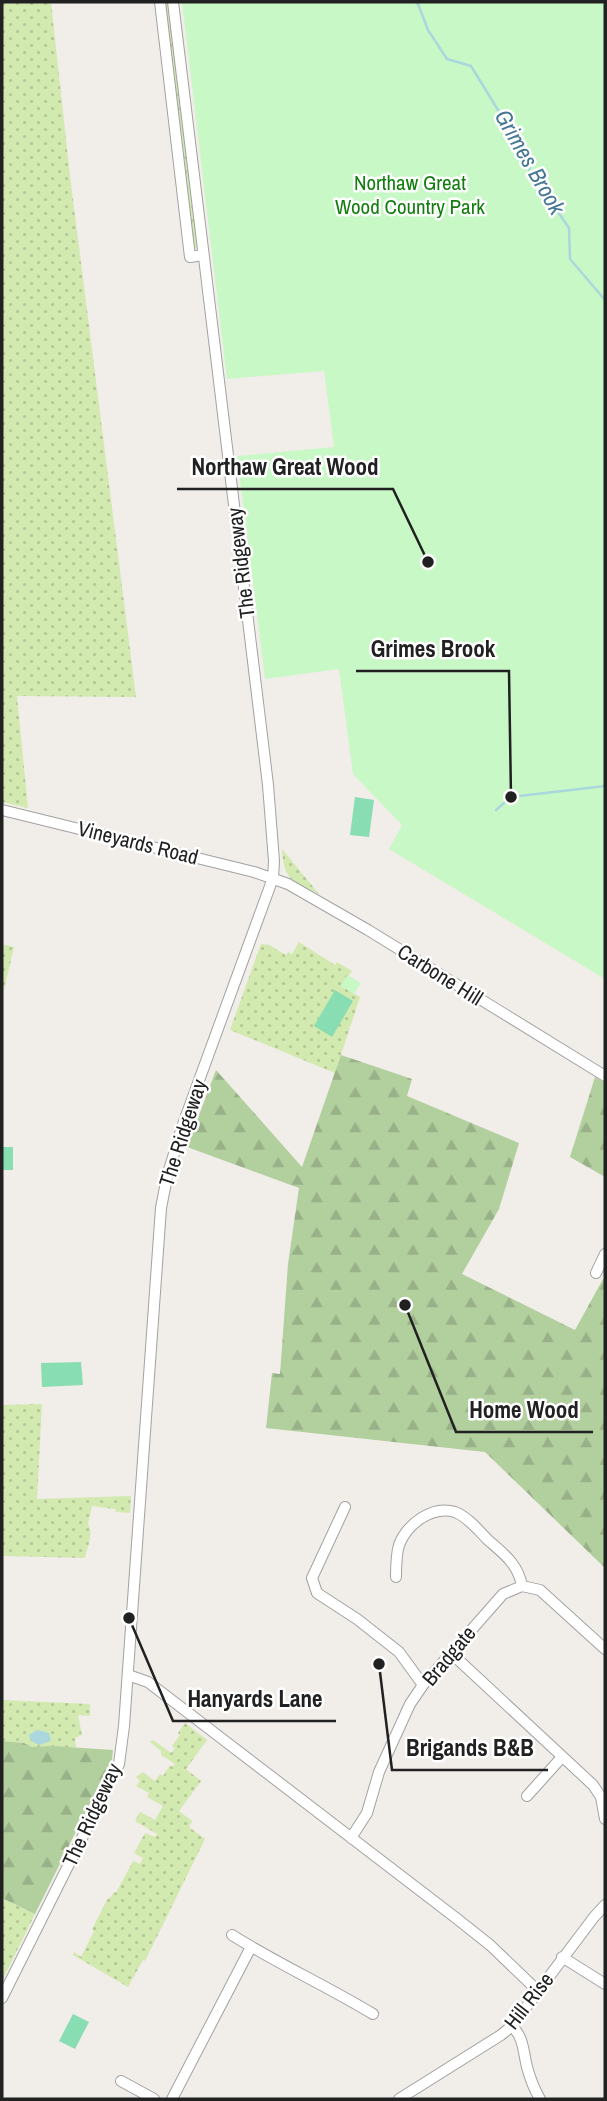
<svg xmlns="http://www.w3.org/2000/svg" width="607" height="2101" viewBox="0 0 607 2101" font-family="'Archivo Narrow',sans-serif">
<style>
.grass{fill:url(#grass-dots)}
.forest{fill:url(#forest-firs)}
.park{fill:#c9f8c7}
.pitch{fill:#88ddb3}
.water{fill:#aad7dd}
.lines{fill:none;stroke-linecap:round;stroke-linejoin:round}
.stream{stroke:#aad7dd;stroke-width:2.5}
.minor-casing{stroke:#a2a2a2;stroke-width:12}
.minor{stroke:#fff;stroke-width:10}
.labels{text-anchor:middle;stroke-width:5;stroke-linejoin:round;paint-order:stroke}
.park-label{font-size:21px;fill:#137e0f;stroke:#fff}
.street-label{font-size:21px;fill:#212121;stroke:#fff}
.water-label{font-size:23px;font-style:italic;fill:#467896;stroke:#fff}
.leader{fill:none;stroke:#212121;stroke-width:2.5}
.callout-dot{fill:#212121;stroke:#fff;stroke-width:2.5}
.callout-label{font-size:23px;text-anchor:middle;font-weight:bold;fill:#212121;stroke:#fff;stroke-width:5;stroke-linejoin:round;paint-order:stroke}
</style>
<defs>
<pattern id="grass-dots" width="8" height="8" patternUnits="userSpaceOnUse" patternTransform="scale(1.75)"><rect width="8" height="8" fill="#d2e9b0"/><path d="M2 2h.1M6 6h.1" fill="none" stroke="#b4c897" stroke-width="1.8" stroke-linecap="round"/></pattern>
<pattern id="forest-firs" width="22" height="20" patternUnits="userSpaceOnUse" patternTransform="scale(1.75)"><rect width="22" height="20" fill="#b2cf9e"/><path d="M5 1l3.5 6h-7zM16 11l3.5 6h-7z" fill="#99b188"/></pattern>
</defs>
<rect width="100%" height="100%" fill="#f1ede8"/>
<path class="grass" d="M2,2H51L70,176L136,697L17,696L28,808L2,802Z
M163,2H170L199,245L195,250H193Z
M282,849L319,894C293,880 284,882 282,849Z
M299,942L335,965L337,962L352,971L341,986L360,997L335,1073L230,1030L261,944L269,945L286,955L288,952L292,954Z
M2,944L14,947L2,998Z
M42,1404L37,1499L131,1496L130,1513L116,1512L115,1509L92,1506L88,1524C94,1535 87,1547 85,1558L2,1556V1405Z
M2,1700L90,1704V1716L78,1715L82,1735L75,1738L76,1747H32L24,1743L2,1741Z
M185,1723L207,1740L186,1769L201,1781L179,1811L192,1821L189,1827L205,1839L145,1961L143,1960L128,1987L73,1955L74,1952L81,1957L94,1931L92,1929L108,1898H110L114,1892L116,1893L133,1861L140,1864L143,1858L134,1853L145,1833L155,1837L157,1834L135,1821L140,1812L155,1820L163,1806L147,1797L149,1793L136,1786L140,1781L136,1777L143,1772L155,1781L160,1774L163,1776L170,1765L172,1767L175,1764L161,1755V1751L150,1742L153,1740L171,1753L175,1748L172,1746L180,1735L178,1733Z
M2,1898L35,1914L2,1981Z"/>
<path class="forest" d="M341,1055L412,1079L407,1096L519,1143L499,1209L462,1274L575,1330L603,1279L605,1280V1568L485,1452L266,1428L272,1373L280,1374L288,1264L299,1188L187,1147L216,1070L302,1167Z
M595,1077L605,1083V1177L570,1157Z
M2,1741L24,1743L32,1747L53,1746L113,1750L112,1759L35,1914L2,1898Z"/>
<path class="park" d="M182,2H605V979L389,849L402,825L353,774L339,669L265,679L237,456L334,447L324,371L227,379Z
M347,975L361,983L354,994L341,986Z"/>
<path class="pitch" d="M355,797L374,800L369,837L350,835Z
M335,990L353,1001L332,1037L314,1026Z
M2,1147H13V1170H2Z
M81,1362L83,1385L42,1387L41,1363Z
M73,2014L89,2022L75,2049L59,2041Z"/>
<path class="water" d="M37,1730L49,1733L51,1741L39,1745L31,1741L29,1735Z"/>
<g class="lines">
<path class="stream" d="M415,2L418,4L428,30L447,59L471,66L514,136L533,159L529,170L569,228L570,259L605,300
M496,810L511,797L605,786"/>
<defs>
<path id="minor" d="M160,2L190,257L203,255
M2,810L254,872L288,884L368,930L605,1076
M596,1273L605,1254
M345,1507L312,1578L317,1593L357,1619L399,1652L423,1685
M396,1577C396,1567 396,1555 399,1545C407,1524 432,1505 455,1512C468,1517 479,1531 488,1540C504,1554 518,1564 522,1586
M451,1653L593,1785L601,1797L605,1819
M128,1675L148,1682L456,1918L490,1945L538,1991
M527,1796L562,1757
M351,1838L367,1813L379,1772L410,1704L423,1685L503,1594L522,1586L540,1590L605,1649
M232,1935C278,1964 327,1986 373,2014
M562,1957L605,1984
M2,1998L119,1764L124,1726L161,1208L167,1177L182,1127L273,878L274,861L268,785L173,2
M512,2026C524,2038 523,2051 527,2067C530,2078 534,2089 540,2099
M121,2081L154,2099
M172,2099L251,1947
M399,2099L501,2035L512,2026L594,1917L605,1905"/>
</defs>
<use href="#minor" class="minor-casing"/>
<use href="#minor" class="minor"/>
</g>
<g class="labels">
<g class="park-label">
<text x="410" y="190">Northaw Great<tspan x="410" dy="24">Wood Country Park</tspan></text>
</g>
<g class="street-label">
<text transform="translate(241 563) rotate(-97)" y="7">The Ridgeway</text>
<text transform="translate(138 843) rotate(14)" y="7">Vineyards Road</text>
<text transform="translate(440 975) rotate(32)" y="7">Carbone Hill</text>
<text transform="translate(183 1133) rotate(-72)" y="7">The Ridgeway</text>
<text transform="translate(449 1656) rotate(-50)" y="7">Bradgate</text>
<text transform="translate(92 1815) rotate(-65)" y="7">The Ridgeway</text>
<text transform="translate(529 2001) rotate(-52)" y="7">Hill Rise</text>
</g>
<g class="water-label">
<text transform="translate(530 162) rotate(60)" y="8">Grimes Brook</text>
</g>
</g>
<path class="leader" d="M428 562L393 489H177M511 797L509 671H356M405 1305L456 1432H593M129 1618L173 1721H336M379 1664L392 1770H548"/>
<g class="callout-dot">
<circle cx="428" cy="562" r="7"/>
<circle cx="511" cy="797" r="7"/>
<circle cx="405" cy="1305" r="7"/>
<circle cx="129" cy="1618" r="7"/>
<circle cx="379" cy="1664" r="7"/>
</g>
<g class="callout-label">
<text x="285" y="475">Northaw Great Wood</text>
<text x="433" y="657">Grimes Brook</text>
<text x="524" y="1418">Home Wood</text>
<text x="255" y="1707">Hanyards Lane</text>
<text x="470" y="1756">Brigands B&amp;B</text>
</g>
<rect width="607" height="2101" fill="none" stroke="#212121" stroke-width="7"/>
</svg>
